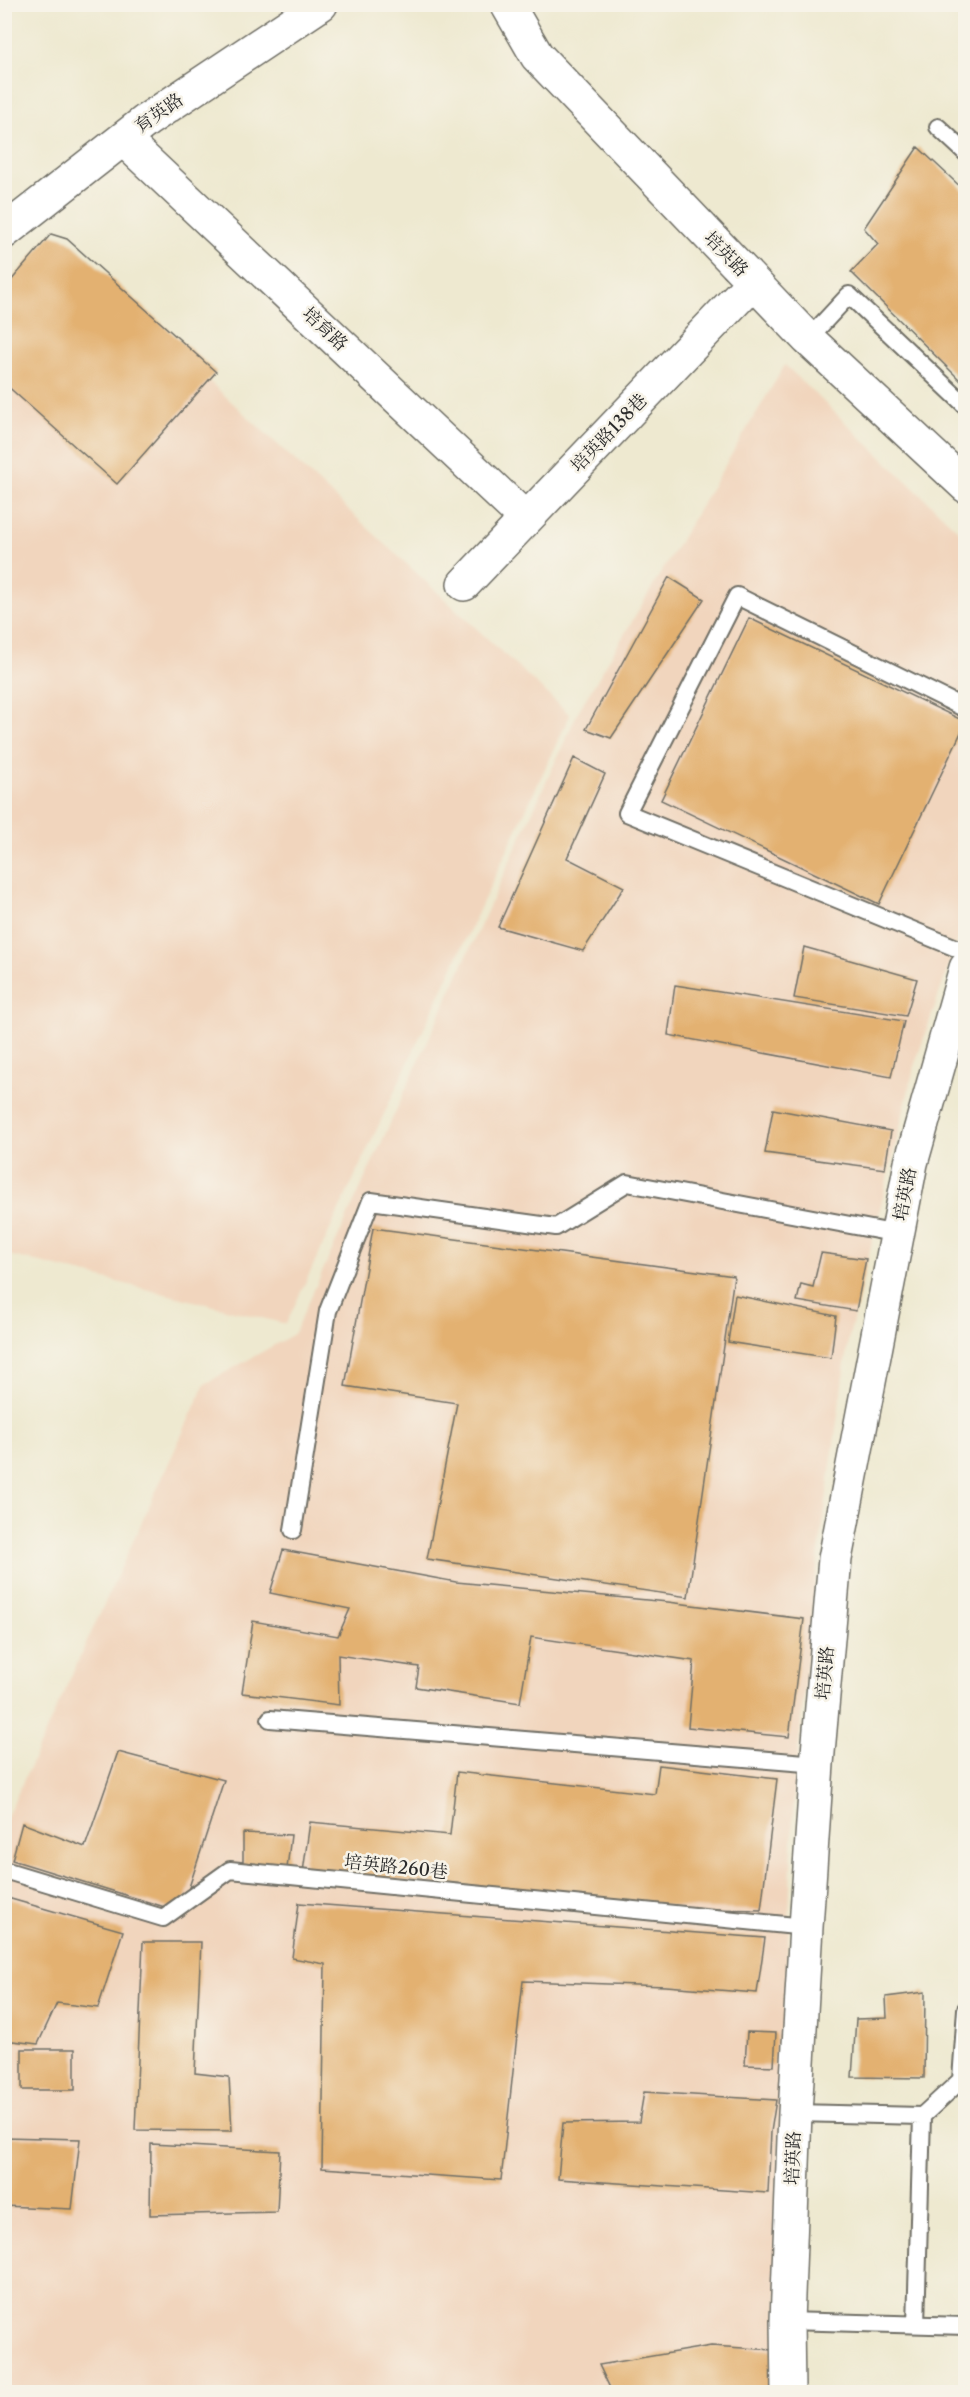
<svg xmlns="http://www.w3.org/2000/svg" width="970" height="2397" viewBox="0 0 970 2397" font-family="'Libre Caslon Text','Noto Serif TC',serif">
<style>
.built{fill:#f1d5bd}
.building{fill:#e3b171}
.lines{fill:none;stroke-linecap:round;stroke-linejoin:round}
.lane-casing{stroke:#6f6e65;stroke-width:20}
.street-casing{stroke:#6f6e65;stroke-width:36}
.lane{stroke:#fff;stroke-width:16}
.street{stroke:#fff;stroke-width:33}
.labels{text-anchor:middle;stroke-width:5;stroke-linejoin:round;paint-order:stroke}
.street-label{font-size:18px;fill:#2b2b2b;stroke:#f7f3e8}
</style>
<rect width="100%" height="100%" fill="#f7f3e8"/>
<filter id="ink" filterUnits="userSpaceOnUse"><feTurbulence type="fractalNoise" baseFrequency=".0167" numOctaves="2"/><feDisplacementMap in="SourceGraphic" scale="12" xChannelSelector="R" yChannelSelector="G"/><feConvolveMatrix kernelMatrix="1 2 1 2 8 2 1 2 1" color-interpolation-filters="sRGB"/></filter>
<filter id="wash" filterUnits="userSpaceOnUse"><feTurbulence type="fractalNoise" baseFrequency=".008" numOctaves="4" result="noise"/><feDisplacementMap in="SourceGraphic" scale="24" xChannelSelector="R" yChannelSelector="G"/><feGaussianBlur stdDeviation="1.35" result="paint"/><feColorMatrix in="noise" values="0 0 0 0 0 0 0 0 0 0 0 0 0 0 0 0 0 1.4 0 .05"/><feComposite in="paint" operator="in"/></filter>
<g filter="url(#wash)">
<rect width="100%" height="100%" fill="#eee9d0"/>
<path class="built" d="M65,248L570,715L286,1324L5,1254L4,283Z
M785,365L965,537L966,916L915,1064L848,1341L815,1581L794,1793L777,2204L778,2392H5V1821L205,1384L294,1334L579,710Z"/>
<g id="blocks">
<path class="building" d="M918,147L966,192V386L851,272L878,244L864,228Z
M51,234L67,239L216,372L117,484L4,383V289Z
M669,577L704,599L611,738L586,729Z
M749,618L966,722L879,904L661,800Z
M574,758L605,774L567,858L624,887L583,951L498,927Z
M804,947L917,979L906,1016L794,998Z
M675,985L904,1021L891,1077L668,1035Z
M773,1109L891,1131L885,1169L765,1153Z
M373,1228L734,1276L688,1597L427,1559L457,1403L345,1386Z
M821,1253L866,1259L856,1311L797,1301L801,1284L813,1287Z
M735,1295L836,1316L831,1358L728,1342Z
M283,1550L456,1582L668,1602L804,1619L789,1737L688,1727L694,1661L531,1637L520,1703L416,1687L419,1667L338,1655L339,1705L242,1693L253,1621L338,1636L350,1609L270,1593Z
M118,1752L224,1780L181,1912L12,1860L22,1823L85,1847Z
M659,1765L777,1779L761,1910L707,1909L303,1872L310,1822L450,1835L457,1772L655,1794Z
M243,1833L291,1835L286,1877L243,1875Z
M4,1897L123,1931L98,2008L57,2003L38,2044L4,2040Z
M299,1903L671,1931L765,1938L757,1993L666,1986L523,1981L501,2180L322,2168L325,1964L292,1958Z
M143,1942H201L195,2073L229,2077L232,2131L135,2130Z
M925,1992L924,2078L852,2077L856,2019L887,2018L886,1997Z
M747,2032L776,2033L774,2066L745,2065Z
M22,2049H75V2090H22Z
M644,2092L776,2100L771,2132L768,2193L558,2179L563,2123L639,2122Z
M4,2137L80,2139L72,2209L4,2206Z
M151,2144L280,2151L277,2212L150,2215Z
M711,2346L773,2350V2392H612L599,2365Z"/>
</g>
</g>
<g filter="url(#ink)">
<use href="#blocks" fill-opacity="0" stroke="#6f6e65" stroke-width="1.5"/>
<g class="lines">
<defs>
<path id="lane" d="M938,127L966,153
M808,339L849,295L966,406
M966,709L737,596L627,813L966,952
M293,1530L328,1311L371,1201L556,1227L627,1183L898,1234
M270,1719L817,1764
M4,1870L163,1918L230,1870L806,1927
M795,2113L922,2116L961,2080L966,2009
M787,2321L966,2326
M916,2325L922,2116"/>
<path id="street" d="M507,4L537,56L808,339L966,486
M123,139L526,519
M4,232L147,120L321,4
M464,584L753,282
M788,2392L787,2321L795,2113L806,1927L817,1764L835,1559L911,1163L966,968"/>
</defs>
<use href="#lane" class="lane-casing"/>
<use href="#street" class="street-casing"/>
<use href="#lane" class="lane"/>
<use href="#street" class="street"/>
</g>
</g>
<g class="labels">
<g class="street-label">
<text transform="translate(159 113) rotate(-35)" y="6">育英路</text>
<text transform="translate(726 254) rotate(46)" y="6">培英路</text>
<text transform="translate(325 329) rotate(43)" y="6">培育路</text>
<text transform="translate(609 433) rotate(-46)" y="6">培英路138巷</text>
<text transform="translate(905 1194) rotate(-79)" y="6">培英路</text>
<text transform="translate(825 1673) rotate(-85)" y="6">培英路</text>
<text transform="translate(396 1867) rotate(6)" y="6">培英路260巷</text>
<text transform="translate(793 2158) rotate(-88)" y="6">培英路</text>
</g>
</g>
<rect width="970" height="2397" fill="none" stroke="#f7f3e8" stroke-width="24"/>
</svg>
